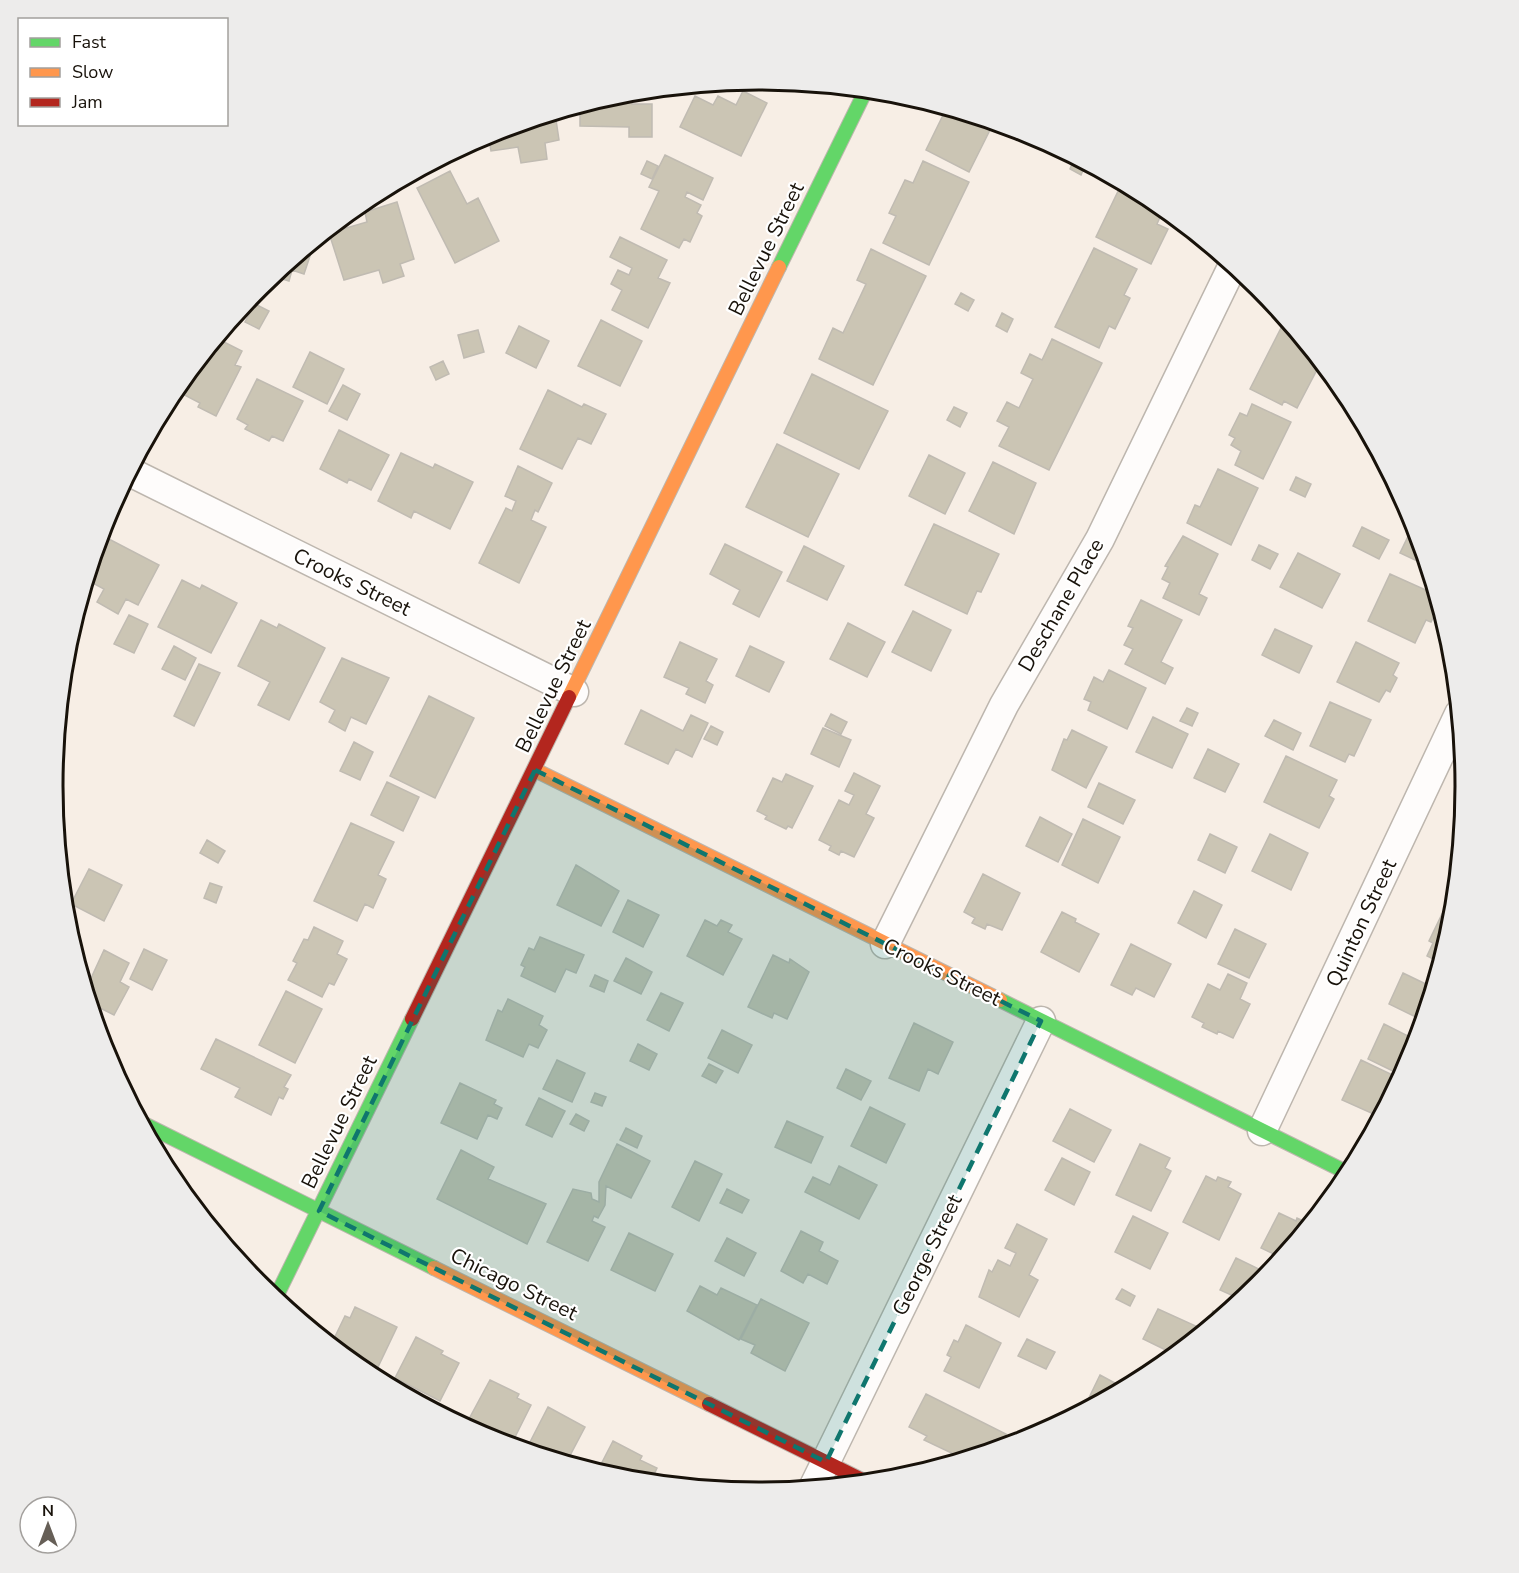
<svg xmlns="http://www.w3.org/2000/svg" width="1519" height="1573" viewBox="0 0 1519 1573" font-family="'Nunito Sans',sans-serif">
<style>
.building{fill:#cbc5b4;stroke:#c0bbb2;stroke-width:1.5}
.lines{fill:none;stroke-linecap:round;stroke-linejoin:round}
.street-casing{stroke:#bdb6ae;stroke-width:31}
.fast-casing{stroke:#bdb6ae;stroke-width:16}
.slow-casing{stroke:#bdb6ae;stroke-width:16}
.jam-casing{stroke:#bdb6ae;stroke-width:16}
.street{stroke:#fefcfb;stroke-width:28}
.fast{stroke:#63d668;stroke-width:14}
.slow{stroke:#ff974d;stroke-width:14}
.jam{stroke:#b3261e;stroke-width:14}
.marked{fill:#0f766e;fill-opacity:0.2;stroke:#0f766e;stroke-width:4.5;stroke-dasharray:12 8;stroke-linejoin:round}
.labels{text-anchor:middle;stroke-width:4.5;stroke-linejoin:round;paint-order:stroke}
.street-label{font-size:21px;fill:#18120a;stroke:#fff}
.rim{fill:none;stroke:#18120a;stroke-width:3}
</style>
<rect width="100%" height="100%" fill="#f7eee5"/>
<path class="building" d="M743,91L767,103L741,156L680,127L695,96L713,105L718,96L736,105Z
M632,92V104H652V137H629V127L580,126V106Z
M941,106L994,122L969,172L926,150L946,109Z
M555,113L559,140L545,143L547,159L521,163L518,147L491,151L488,134Z
M665,155L713,178L703,200L687,192L685,197L701,205L697,213L702,216L690,242L684,239L679,248L641,229L659,191L649,187Z
M1075,157L1086,163L1081,175L1070,169Z
M647,161L658,166L652,179L641,174Z
M923,161L969,182L929,265L883,243L896,216L889,213L905,180L913,183Z
M450,171L467,204L478,198L499,241L455,263L417,188Z
M1122,183L1164,208L1157,224L1168,229L1151,264L1096,237Z
M397,202L414,259L400,264L404,276L383,283L379,270L344,280L329,233L367,222L365,212Z
M620,237L667,260L658,278L670,283L648,328L612,310L622,290L611,284L618,270L629,275L632,268L610,257Z
M315,241L304,274L292,270L289,281L272,276Z
M1094,248L1137,269L1124,295L1130,298L1115,329L1109,326L1099,348L1055,327Z
M871,249L926,276L873,385L819,359L833,328L843,333L866,284L857,280Z
M961,293L974,300L968,311L955,304Z
M255,304L269,311L259,329L245,322Z
M1002,313L1013,319L1007,332L996,326Z
M601,320L642,341L620,386L578,366Z
M1283,324L1295,330L1321,362L1297,408L1284,401L1282,405L1250,389Z
M519,326L549,341L536,368L506,353Z
M478,330L484,352L464,358L458,335Z
M1052,339L1102,363L1049,470L999,446L1009,427L997,421L1007,402L1019,408L1033,379L1021,373L1030,354L1042,360Z
M220,340L242,351L235,365L241,367L216,416L198,407L200,403L175,390L205,353L212,357Z
M310,352L344,369L327,404L293,387Z
M443,361L449,374L436,380L430,367Z
M812,374L888,411L859,469L784,433Z
M257,379L303,401L283,441L272,436L269,441L245,429L248,425L237,419Z
M343,385L360,394L347,420L329,411Z
M548,390L582,407L584,404L606,414L591,444L578,438L562,469L520,449Z
M1252,404L1291,422L1263,479L1235,465L1241,451L1231,445L1235,438L1229,435L1240,413L1247,416Z
M954,407L967,413L960,427L947,420Z
M339,430L389,455L371,490L349,479L347,483L320,469Z
M777,444L839,474L808,537L746,507Z
M401,453L433,468L435,464L473,482L450,529L414,511L411,518L378,501Z
M929,455L965,473L945,514L909,496Z
M993,462L1036,483L1014,534L969,511Z
M518,466L552,483L538,512L535,510L531,520L546,527L519,583L479,563L506,508L512,511L516,501L505,496Z
M1218,469L1258,488L1231,545L1187,523L1195,505L1200,507Z
M1296,477L1311,484L1305,497L1290,490Z
M1415,522L1428,566L1400,553Z
M934,524L999,554L981,592L977,591L967,614L905,585Z
M1362,527L1389,540L1379,559L1353,546Z
M1183,536L1218,554L1199,594L1207,598L1199,615L1163,598L1170,583L1162,579L1168,567L1165,566Z
M105,537L159,565L138,605L126,599L118,614L97,602L104,589L87,580Z
M725,544L782,572L759,617L733,604L740,590L710,574Z
M1259,545L1278,554L1270,569L1252,560Z
M804,546L844,566L827,600L787,581Z
M1298,553L1340,574L1322,608L1280,587Z
M1390,574L1437,595L1440,604L1431,622L1426,620L1415,643L1368,621Z
M182,580L200,589L202,585L237,603L211,653L158,627Z
M1141,600L1182,620L1161,662L1173,668L1165,684L1125,664L1133,649L1124,645L1133,628L1128,626Z
M913,611L951,630L931,671L892,652Z
M129,615L148,624L134,653L114,644Z
M261,620L277,628L279,624L325,648L289,720L258,705L270,682L238,666Z
M848,623L885,642L867,677L830,659Z
M1275,629L1312,646L1299,673L1262,655Z
M680,642L717,659L706,681L713,685L705,703L686,694L689,688L664,677Z
M1356,642L1399,663L1393,675L1397,678L1390,692L1386,690L1379,702L1337,682Z
M174,646L196,658L185,680L162,669Z
M750,646L784,662L769,692L736,676Z
M342,658L389,678L366,724L351,717L345,731L329,722L335,710L320,702Z
M199,664L220,673L194,726L174,716Z
M1109,670L1146,688L1127,729L1088,710L1091,702L1084,699L1094,677L1103,682Z
M429,696L474,718L435,798L390,776Z
M1330,702L1371,720L1354,756L1349,754L1345,762L1310,746Z
M1187,708L1198,713L1192,726L1180,721Z
M641,710L683,731L691,715L708,723L692,757L676,749L668,764L625,744Z
M831,714L847,722L841,734L825,726Z
M1153,717L1188,734L1172,768L1136,752Z
M1274,720L1301,733L1293,750L1265,736Z
M711,726L723,732L717,745L704,739Z
M823,728L851,740L839,767L811,754Z
M1072,730L1107,747L1086,788L1052,770L1064,739L1067,740Z
M354,742L373,752L360,780L340,771Z
M1208,749L1239,764L1225,792L1194,778Z
M1286,756L1337,780L1329,796L1334,799L1319,828L1264,802Z
M854,773L880,786L866,814L874,818L854,857L841,851L839,855L829,850L831,846L819,840L839,800L849,805L854,795L845,791Z
M786,774L813,786L792,828L788,826L786,829L765,819L767,816L757,811L773,778L782,782Z
M387,782L419,797L403,831L371,815Z
M1099,783L1135,800L1123,824L1088,807Z
M1040,817L1072,834L1058,862L1026,846Z
M1083,819L1120,837L1098,883L1062,865Z
M351,823L394,842L378,875L386,879L373,908L365,904L357,921L314,901Z
M1210,834L1237,847L1225,873L1198,860Z
M1270,834L1308,853L1291,890L1252,871Z
M207,840L225,851L218,863L200,853Z
M576,865L619,891L601,926L557,905Z
M89,869L122,885L104,921L71,904Z
M983,874L1020,893L1002,930L987,924L985,929L972,923L975,918L964,912Z
M210,883L222,887L216,903L204,898Z
M1194,891L1222,905L1206,938L1178,923Z
M628,900L659,915L643,947L613,932Z
M1062,912L1076,919L1075,922L1099,934L1079,972L1041,952Z
M1442,914L1453,919L1441,963L1427,956L1433,943L1429,941Z
M705,920L717,926L721,920L732,925L728,932L742,939L723,975L687,956Z
M314,927L343,941L337,954L347,959L334,985L329,983L322,997L288,980L297,963L293,961L304,939L308,940Z
M1235,929L1266,944L1249,978L1218,964Z
M540,937L584,955L576,973L566,969L555,992L521,976L525,967L521,965L529,948L534,950Z
M1131,944L1171,964L1154,997L1136,988L1132,995L1111,985Z
M144,949L167,960L152,990L130,979Z
M104,950L129,963L120,982L129,987L114,1015L90,1003L86,989Z
M773,955L789,963L790,959L809,972L787,1019L774,1013L772,1018L748,1007Z
M626,958L652,972L641,994L614,981Z
M1403,973L1434,988L1424,1021L1389,1004Z
M1228,974L1247,983L1240,999L1250,1004L1233,1038L1218,1031L1217,1034L1202,1027L1204,1023L1192,1017L1208,984L1220,990Z
M595,975L608,981L604,992L590,986Z
M286,991L322,1009L295,1063L259,1045Z
M661,993L683,1003L669,1031L647,1020Z
M508,999L543,1016L539,1025L547,1030L538,1048L529,1044L523,1057L486,1040L498,1010L502,1012Z
M914,1023L953,1042L938,1074L928,1069L919,1091L889,1078Z
M1384,1024L1418,1041L1403,1076L1368,1059Z
M722,1030L752,1045L738,1073L708,1058Z
M216,1039L291,1075L284,1087L288,1089L283,1099L279,1097L271,1115L235,1097L240,1088L201,1069Z
M638,1044L657,1054L649,1070L630,1061Z
M557,1060L585,1073L572,1102L543,1089Z
M1361,1060L1397,1077L1378,1116L1342,1100Z
M709,1064L723,1071L716,1083L702,1076Z
M846,1069L871,1081L861,1100L837,1088Z
M460,1083L496,1100L494,1104L502,1108L497,1119L488,1115L477,1139L441,1123Z
M595,1093L606,1097L602,1106L591,1102Z
M539,1098L565,1111L552,1137L526,1125Z
M870,1107L905,1124L886,1163L851,1146Z
M1070,1109L1111,1130L1094,1162L1053,1141Z
M576,1114L589,1121L584,1131L570,1124Z
M787,1121L823,1137L811,1163L775,1147Z
M626,1128L642,1136L637,1148L620,1140Z
M617,1144L650,1161L631,1198L606,1186L605,1205L598,1218L594,1216L592,1221L605,1227L588,1261L547,1242L573,1189L591,1193L592,1199L599,1202V1182Z
M1140,1144L1170,1158L1165,1168L1171,1171L1151,1211L1116,1195Z
M461,1150L494,1167L488,1179L546,1204L527,1244L437,1199Z
M1062,1158L1090,1172L1074,1205L1045,1190Z
M695,1161L722,1174L699,1221L672,1207Z
M839,1166L877,1185L859,1219L805,1192L813,1177L830,1185Z
M1206,1176L1216,1181L1218,1177L1231,1182L1228,1187L1241,1194L1219,1240L1183,1222Z
M727,1189L749,1200L742,1213L720,1203Z
M1279,1213L1296,1221L1297,1218L1308,1223V1227L1282,1258L1261,1248Z
M1133,1216L1168,1233L1150,1269L1115,1252Z
M1017,1224L1047,1239L1029,1275L1038,1280L1019,1317L979,1297L989,1270L992,1272L998,1260L1010,1266L1016,1253L1005,1248Z
M801,1231L823,1242L819,1251L838,1261L827,1284L808,1274L803,1283L781,1271Z
M629,1233L673,1254L655,1291L611,1270Z
M727,1238L756,1253L744,1276L715,1261Z
M1236,1258L1265,1272L1257,1289L1242,1300L1220,1290Z
M700,1286L717,1295L721,1288L757,1305L739,1340L687,1311Z
M1122,1289L1135,1296L1130,1306L1116,1299Z
M761,1299L809,1323L785,1371L751,1353L755,1345L741,1339Z
M355,1307L397,1327L378,1367L331,1345L345,1316L350,1318Z
M1158,1309L1198,1327L1190,1343L1176,1355L1143,1339Z
M1213,1311L1223,1316L1209,1328L1206,1326Z
M966,1325L1001,1343L979,1388L944,1371L951,1357L947,1355L954,1340L958,1342Z
M416,1337L443,1351L441,1354L459,1363L440,1401L395,1378Z
M1027,1339L1055,1352L1046,1369L1018,1356Z
M353,1363L378,1375L376,1379L366,1374Z
M1100,1375L1126,1389L1087,1409L1084,1408Z
M490,1380L519,1394L517,1398L531,1405L513,1441L469,1419Z
M926,1394L1006,1434L998,1449L973,1457L966,1454L964,1459L924,1440L927,1436L909,1427Z
M548,1407L585,1427L566,1463L538,1454L539,1452L528,1446Z
M1018,1432L1031,1439L1011,1445Z
M613,1441L642,1456L640,1460L657,1468L650,1483L621,1480L597,1472Z
M690,1478L704,1485L706,1481L718,1486L716,1489L686,1486Z"/>
<g class="lines">
<defs>
<path id="street" d="M130,472L574,692
M885,944L1004,705L1100,539L1233,265
M1262,1131L1459,714
M813,1488L1041,1021"/>
<path id="fast" d="M779,267L866,90
M1000,1000L1350,1174
M142,1123L434,1268
M275,1299L412,1019"/>
<path id="slow" d="M569,697L779,267
M535,770L1000,1000
M434,1268L709,1404"/>
<path id="jam" d="M412,1019L569,697
M709,1404L868,1483"/>
</defs>
<use href="#street" class="street-casing"/>
<use href="#fast" class="fast-casing"/>
<use href="#slow" class="slow-casing"/>
<use href="#jam" class="jam-casing"/>
<use href="#street" class="street"/>
<use href="#fast" class="fast"/>
<use href="#slow" class="slow"/>
<use href="#jam" class="jam"/>
</g>
<path class="marked" d="M535,770L1041,1021L826,1462L319,1211Z"/>
<g class="labels">
<g class="street-label">
<text transform="translate(766 249) rotate(-64)" y="7">Bellevue Street</text>
<text transform="translate(352 582) rotate(26)" y="7">Crooks Street</text>
<text transform="translate(1061 605) rotate(-60)" y="7">Deschane Place</text>
<text transform="translate(553 686) rotate(-64)" y="7">Bellevue Street</text>
<text transform="translate(1361 923) rotate(-65)" y="7">Quinton Street</text>
<text transform="translate(942 972) rotate(26)" y="7">Crooks Street</text>
<text transform="translate(339 1122) rotate(-64)" y="7">Bellevue Street</text>
<text transform="translate(927 1255) rotate(-64)" y="7">George Street</text>
<text transform="translate(514 1284) rotate(26)" y="7">Chicago Street</text>
</g>
</g>
<path d="M0 0H1519V1573H0ZM63 786a696 696 0 1 1 1392 0a696 696 0 1 1-1392 0Z" fill="#edeceb" fill-rule="evenodd"/>
<path class="rim" d="M63 786a696 696 0 1 1 1392 0a696 696 0 1 1-1392 0Z"/>
<rect x="18" y="18" width="210" height="108" fill="#ffffff" stroke="#a3a09d" stroke-width="1.5"/>
<rect x="30" y="38" width="30" height="9" fill="#63d668" stroke="#a3a09d" stroke-width="1.5"/>
<text x="72" y="48" font-size="18" fill="#18120a">Fast</text>
<rect x="30" y="68" width="30" height="9" fill="#ff974d" stroke="#a3a09d" stroke-width="1.5"/>
<text x="72" y="78" font-size="18" fill="#18120a">Slow</text>
<rect x="30" y="98" width="30" height="9" fill="#b3261e" stroke="#a3a09d" stroke-width="1.5"/>
<text x="72" y="108" font-size="18" fill="#18120a">Jam</text>
<g transform="translate(48 1525)"><circle r="28" fill="#ffffff" stroke="#a3a09d" stroke-width="1.5"/>
<path d="M0-4.5L10 22L0 15L-10 22Z" fill="#665f57"/>
<text y="-9" font-size="16" font-weight="bold" text-anchor="middle" fill="#18120a">N</text>
</g>
</svg>
